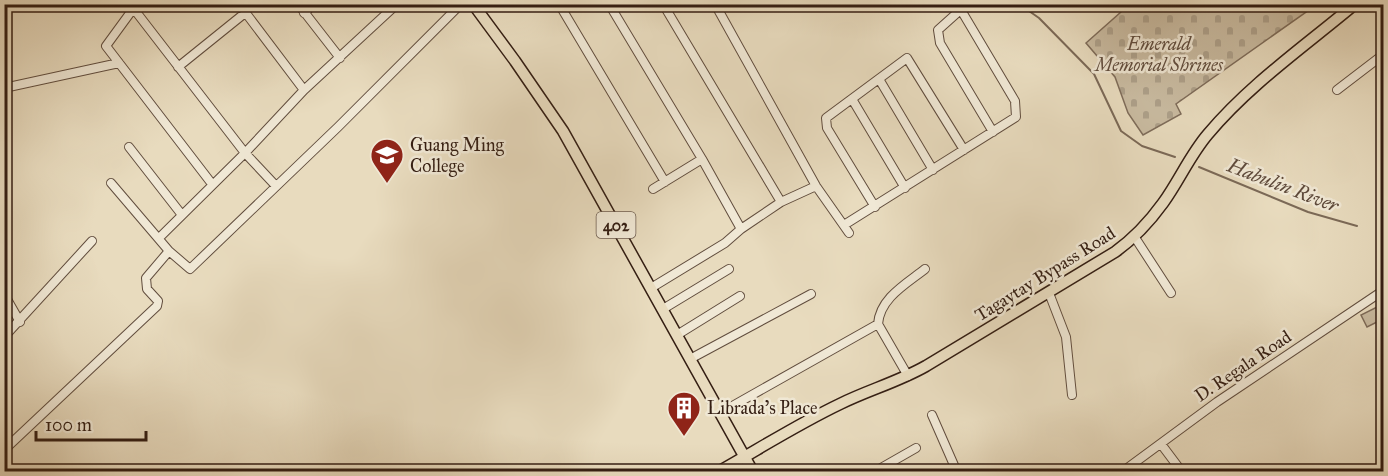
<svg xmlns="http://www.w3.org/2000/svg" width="1388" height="476" viewBox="0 0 1388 476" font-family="'IM FELL Great Primer',serif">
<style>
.cemetery{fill:url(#cemetery-stones);stroke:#7e6c5a;stroke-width:1.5}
.pitch{fill:#c9bba1;stroke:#7e6c5a;stroke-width:1.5}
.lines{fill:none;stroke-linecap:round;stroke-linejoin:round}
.stream{stroke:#7b6957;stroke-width:2}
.minor-casing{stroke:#614d3e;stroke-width:10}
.major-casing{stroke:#341e13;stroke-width:13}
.minor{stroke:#f0e8d5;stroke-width:8}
.major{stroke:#e8dbbe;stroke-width:10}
.labels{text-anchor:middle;stroke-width:5;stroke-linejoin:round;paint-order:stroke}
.shield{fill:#f0e8d5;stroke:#6c5b4d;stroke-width:1.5}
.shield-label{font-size:16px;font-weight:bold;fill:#341e13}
.park-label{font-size:18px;font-style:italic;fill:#614d3e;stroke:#f0e8d5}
.poi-label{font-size:18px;fill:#341e13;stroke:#f0e8d5;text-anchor:start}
.street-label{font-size:18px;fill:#341e13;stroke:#f0e8d5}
.water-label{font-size:20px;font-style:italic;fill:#5e4a3b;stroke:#f0e8d5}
</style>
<defs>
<pattern id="cemetery-stones" width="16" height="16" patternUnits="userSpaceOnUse" patternTransform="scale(1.5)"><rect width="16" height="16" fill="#c9bba1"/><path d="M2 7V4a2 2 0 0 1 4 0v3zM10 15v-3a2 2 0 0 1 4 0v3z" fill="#ada08a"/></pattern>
</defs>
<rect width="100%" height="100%" fill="#e8dbbe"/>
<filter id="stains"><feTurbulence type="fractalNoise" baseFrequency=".00333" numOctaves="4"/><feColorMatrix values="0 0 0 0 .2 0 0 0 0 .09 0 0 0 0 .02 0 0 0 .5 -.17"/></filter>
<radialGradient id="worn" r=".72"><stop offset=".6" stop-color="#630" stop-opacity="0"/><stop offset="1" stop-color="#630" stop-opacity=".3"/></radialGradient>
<path class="cemetery" d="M1130,4H1316V5L1176,104L1181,114L1143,135L1128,113L1115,77L1086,43Z"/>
<path class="pitch" d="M1381,305L1383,310V319L1367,327L1361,315Z"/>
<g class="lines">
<path class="stream" d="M1019,4L1039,18L1094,74L1121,131L1142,146L1175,157
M1199,167L1308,212L1357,226"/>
<defs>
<path id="minor" d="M130,4L245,153L276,186
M239,4L304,90
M298,4L340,58
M559,4L665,182
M609,4L702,159L741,229
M663,4L781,202
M715,4L816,186L849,233
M967,4L938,30L940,43L993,132
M1379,4L1384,10
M133,9L106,46L212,184
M304,13L314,4
M178,67L245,13
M879,79L933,170
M4,88L119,63
M1337,90L1384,54
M852,99L905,188
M129,147L182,215
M111,183L169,251L190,269L338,127L461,4
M653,189L702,159
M875,207L827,128L826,118L907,58L964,150
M844,225L1016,117L1015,101L961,10
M1134,236L1171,293
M159,238L245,153L304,90L397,4
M651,288L725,243L741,229L781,202L816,186
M1049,293L1066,337L1072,395
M4,294L20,322
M663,309L729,269
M878,324C880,298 906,284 925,269
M677,335L740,296
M4,337L92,241
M690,359L811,294
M720,413L878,324L908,376
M932,415L957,472
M1161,444L1182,472
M4,450L157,306L158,301L147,289L146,278L169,251
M874,472L916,448
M1122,472L1217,402L1384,290"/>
<path id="major" d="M473,4L515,61L563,131L753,472
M718,472C759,449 798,424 840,404C868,390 898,382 926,366L1115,252C1133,239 1150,221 1163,203C1179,181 1190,155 1208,134C1250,84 1305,46 1355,4"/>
</defs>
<use href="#minor" class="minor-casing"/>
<use href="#major" class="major-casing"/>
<use href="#minor" class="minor"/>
<use href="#major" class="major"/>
</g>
<defs>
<symbol id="university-pin" viewBox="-11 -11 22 30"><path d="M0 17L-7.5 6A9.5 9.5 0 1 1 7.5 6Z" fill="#8f2418" stroke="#f0e8d5"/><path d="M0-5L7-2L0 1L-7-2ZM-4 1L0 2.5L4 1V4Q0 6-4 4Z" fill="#fff"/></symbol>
<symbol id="building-pin" viewBox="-11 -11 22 30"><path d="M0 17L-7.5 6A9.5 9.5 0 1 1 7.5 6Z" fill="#8f2418" stroke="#f0e8d5"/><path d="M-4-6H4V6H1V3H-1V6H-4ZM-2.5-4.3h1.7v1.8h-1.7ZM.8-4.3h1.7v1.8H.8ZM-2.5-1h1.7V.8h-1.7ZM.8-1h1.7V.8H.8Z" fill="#fff"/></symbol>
</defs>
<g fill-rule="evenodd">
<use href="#university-pin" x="368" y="136" width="38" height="52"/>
<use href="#building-pin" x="665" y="389" width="38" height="52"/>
</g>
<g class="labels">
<rect class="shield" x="596.5" y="212" width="39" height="26" rx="4.5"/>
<g class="shield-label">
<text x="616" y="231">402</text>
</g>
<g class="park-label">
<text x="1159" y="50">Emerald<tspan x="1159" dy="21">Memorial Shrines</tspan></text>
</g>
<g class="poi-label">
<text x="410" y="151">Guang Ming<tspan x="410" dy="21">College</tspan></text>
<text x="707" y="414">Librada's Place</text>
</g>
<g class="street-label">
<text transform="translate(1045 274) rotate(-32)" y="6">Tagaytay Bypass Road</text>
<text transform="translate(1243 366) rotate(-34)" y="6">D. Regala Road</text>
</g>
<g class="water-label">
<text transform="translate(1283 185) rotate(21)" y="7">Habulin River</text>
</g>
</g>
<rect width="1388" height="476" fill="none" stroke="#e8dbbe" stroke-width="24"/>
<rect x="6" y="6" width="1376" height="464" fill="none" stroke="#341e13" stroke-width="3"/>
<rect x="12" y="12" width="1364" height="452" fill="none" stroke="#341e13" stroke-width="1.5"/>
<path d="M36 431v9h110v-9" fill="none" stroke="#341e13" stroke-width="3"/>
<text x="45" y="431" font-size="18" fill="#341e13" stroke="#f0e8d5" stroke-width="4.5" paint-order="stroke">100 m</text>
<rect width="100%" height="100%" filter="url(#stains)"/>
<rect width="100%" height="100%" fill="url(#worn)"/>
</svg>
